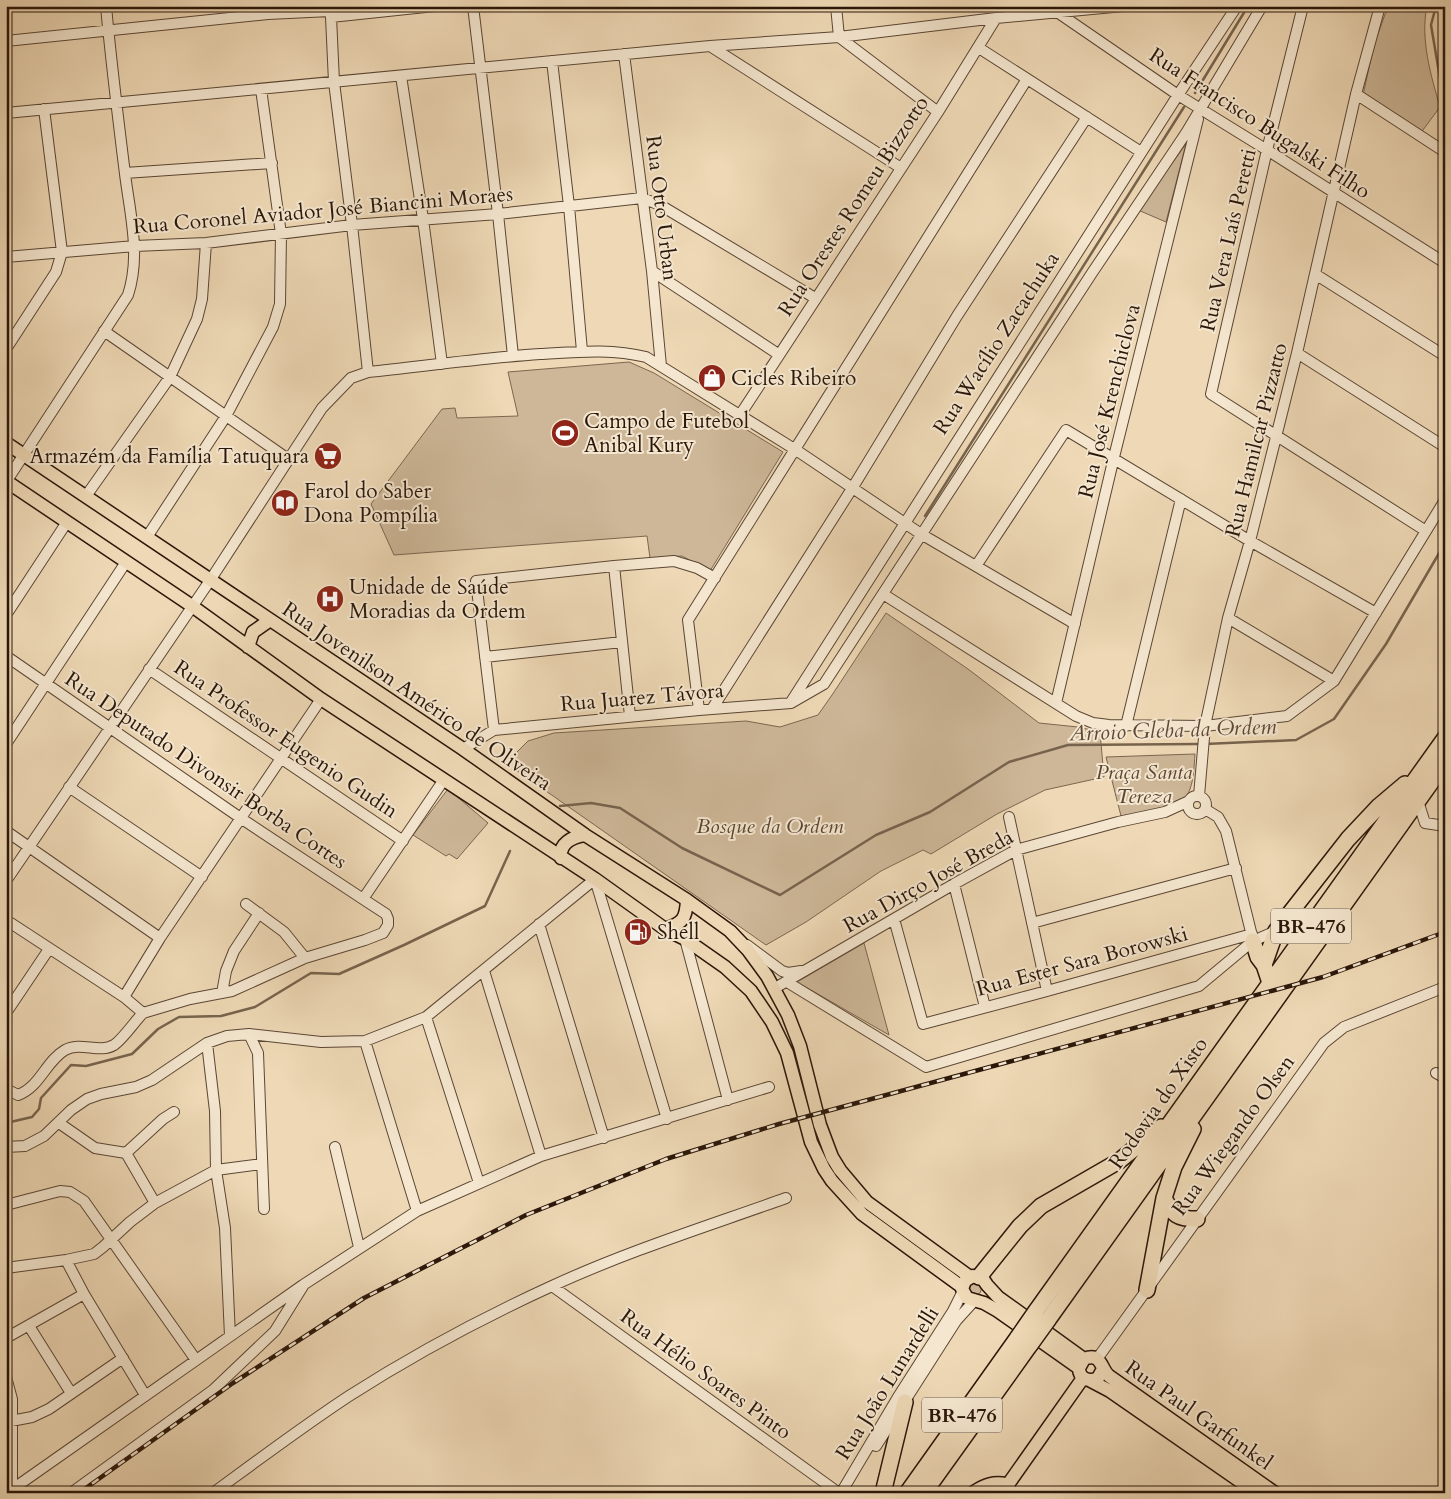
<svg xmlns="http://www.w3.org/2000/svg" width="1451" height="1499" viewBox="0 0 1451 1499" font-family="Cardo,serif">
<style>
.green{fill:#cdb798;stroke:#7c6650}
.lines{fill:none;stroke-linecap:round;stroke-linejoin:round}
.stream{stroke:#77634d;stroke-width:2.5}
.minor-casing{stroke:#5b4634;stroke-width:12}
.major-casing{stroke:#2a1609;stroke-width:15}
.highway-casing{stroke:#2a1609;stroke-width:18}
.minor{stroke:#f4e6cf;stroke-width:10}
.major{stroke:#eed8b5;stroke-width:12}
.highway{stroke:#eed8b5;stroke-width:15}
.rail-casing{stroke:#2a1609;stroke-width:4.5}
.rail{stroke:#f4e6cf;stroke-width:2.5;stroke-dasharray:8;stroke-linecap:butt}
.highway-bridge-casing{stroke:#2a1609;stroke-width:18;stroke-linecap:butt}
.highway-bridge{stroke:#eed8b5;stroke-width:15}
.labels{text-anchor:middle;stroke-width:4;stroke-linejoin:round;paint-order:stroke}
.shield{fill:#f4e6cf;stroke:#675444;stroke-width:1}
.shield-label{font-size:20px;font-weight:bold;fill:#2a1609}
.street-label{font-size:21px;fill:#2a1609;stroke:#f4e6cf}
.poi-label{font-size:21px;fill:#2a1609;stroke:#f4e6cf;text-anchor:start}
.park-label{font-size:21px;font-style:italic;fill:#5b4634;stroke:#f4e6cf}
.water-label{font-size:22px;font-style:italic;fill:#5e4937;stroke:#f4e6cf}
</style>
<rect width="100%" height="100%" fill="#eed8b5"/>
<filter id="stains"><feTurbulence type="fractalNoise" baseFrequency=".004" numOctaves="4"/><feColorMatrix values="0 0 0 0 .2 0 0 0 0 .09 0 0 0 0 .02 0 0 0 .5 -.17"/></filter>
<radialGradient id="worn" r=".72"><stop offset=".6" stop-color="#630" stop-opacity="0"/><stop offset="1" stop-color="#630" stop-opacity=".3"/></radialGradient>
<path class="green" d="M1388,6H1427C1420,39 1431,76 1440,107L1420,134L1363,95L1374,45Z
M1186,144L1166,222L1138,210Z
M629,362L654,373L783,452L710,571L682,556L650,558L647,536L394,555L371,504L442,409L455,408L457,418L518,416L508,372Z
M886,613L968,669L1039,723L1078,727L1100,732L1104,777L1045,790L997,814L931,854L923,850L881,871L806,922L766,945L516,770L513,756L528,741L554,733L746,721L780,727L818,715L832,695Z
M1195,754C1194,766 1194,778 1190,789C1184,810 1139,813 1121,816L1106,757Z
M448,789L488,823L457,859L449,854L446,856L413,835Z
M864,943L889,1035L797,982Z
M977,1280L982,1288L980,1293L976,1295L971,1294L967,1286Z"/>
<g class="lines">
<path class="stream" d="M1436,6L1431,25L1445,108
M1195,93L1248,6
M925,516L1184,107
M1205,744L1296,740L1334,719L1386,644L1445,543
M560,806L591,803L620,808L682,848L780,895L876,835L930,812L1009,762L1068,745L1200,744
M6,1123L32,1117L39,1109L41,1098L71,1065L86,1066L132,1054L158,1029L179,1017L221,1016L255,1007L311,973L339,974L404,945L485,906L510,851"/>
<defs>
<path id="minor" d="M328,6L331,17L334,82L352,225L368,372
M473,6L498,214L513,356
M836,6L839,37L938,112
M1303,6L1267,150L1211,394L1426,531
M1057,12L1178,95L1267,150L1445,263
M331,17L435,6
M6,41L268,14L330,11
M710,46L901,168
M979,48L1141,152
M624,54L652,271L661,366
M552,61L569,206L582,351
M401,76L423,219L442,364
M1356,94L1445,152
M6,113L710,46L839,37L996,18L1124,6
M125,173L272,163
M6,257L135,246L206,243L352,225L498,214L642,198L660,205L815,298
M652,271L778,354
M1315,274L1445,356
M104,331L288,459
M6,349L56,272L62,252L44,109
M1297,353L1445,447
M740,415L938,112L996,18
M6,482L128,295C141,255 130,214 125,174C118,118 111,62 106,6
M86,496L170,377L197,319L202,299L206,243
M147,537L226,416L273,327L280,304L281,234L261,89
M614,566L630,716
M976,566L1066,430L1250,541L1376,613
M883,594L1076,716L1093,723L1109,725L1205,726L1287,716L1334,681L1445,500
M6,615L67,522
M1228,618L1334,681
M6,656L242,819L363,899L386,914L388,919V925L383,933L365,940L305,958L232,991L190,999L143,1013
M485,657L622,642
M149,669L403,841
M791,702L1178,95L1237,6
M1056,703L1114,457L1198,119
M712,709L853,487L957,316L1087,117
M699,710L688,620L1027,79
M1126,726L1181,499
M494,730L476,581L614,566L674,561L697,568L715,578
M6,744L126,562
M463,749L494,730L699,710L791,703L824,684L1092,273L1186,133L1262,6
M69,787L202,877
M1199,796L1205,726L1228,618L1250,541L1297,353L1356,94L1380,6
M1188 805a9 9 0 1 1 18 0a9 9 0 1 1-18 0Z
M1418,801L1425,823L1445,826
M1205,809L1218,817L1226,831L1253,940
M1009,817L1047,991
M6,831L160,938
M6,881L211,579L322,408L351,378L368,372C425,366 482,358 540,354C575,352 611,348 646,357L796,450L921,534L1075,624
M954,884L985,1007
M363,899L443,781
M246,904L284,932L305,958
M894,919L923,1024L1047,991L1252,934
M6,920L124,997L143,1013C135,1021 123,1039 114,1045C99,1054 81,1041 65,1050C46,1061 40,1087 18,1095L6,1089
M1032,923L1236,868
M539,924L604,1138
M685,939L728,1100
M747,945L782,971L788,973L801,971
M484,971L541,1156
M787,982L926,1067L1199,986L1253,941L1276,931
M775,988L954,884L1016,850L1118,822L1165,812L1189,801
M222,993L226,971L234,951L259,913
M124,997L160,938L321,699
M6,1013L49,949
M426,1017L479,1183
M249,1034L258,1053L264,1209
M365,1041L417,1211
M207,1043L215,1111L216,1170L225,1228L230,1336
M1436,1073L1445,1078
M59,1123L95,1148L126,1153L163,1119L174,1112
M6,1147L25,1146L44,1136L71,1110L87,1099L101,1094L136,1087L152,1080L207,1043L227,1036L249,1034L321,1042L365,1041L426,1017L595,879L667,1119
M335,1147L359,1247
M126,1153L155,1203
M6,1205L60,1191L70,1192L84,1201L196,1360
M66,1260L84,1294L145,1395
M6,1268L66,1260L94,1254L103,1247L130,1222L155,1203L216,1170L262,1164
M552,1286L839,1493
M29,1326L71,1393
M6,1338L84,1294
M1097,1359L1324,1043L1344,1027L1445,987
M6,1377L12,1399V1489
M6,1422L32,1417L49,1409L123,1358
M876,1446L956,1321L975,1300
M7,1493L303,1285L417,1211L541,1156L769,1087
M71,1493L213,1390L275,1331L303,1286
M213,1493C258,1460 302,1427 349,1396C413,1355 482,1318 552,1286C628,1251 708,1226 786,1198
M841,1493L898,1397L953,1311L963,1291"/>
<path id="major" d="M6,443L463,749L585,835L687,900L730,931L748,950L767,976L788,1015L800,1046L820,1125L832,1157L840,1170L867,1202L970,1277
M6,481L192,606L321,699L595,879L665,929L685,939L725,967L751,991L772,1022L787,1053L811,1142L824,1169L832,1181L862,1214L962,1287
M248,647L253,632L270,620
M561,858C559,843 572,837 585,835
M665,929C683,923 686,919 687,900
M1079,1368L998,1311L984,1303L967,1298L962,1289L965,1281L973,1276L983,1279L987,1285L998,1297L1084,1359
M1103,1369L1098,1378C1088,1383 1079,1378 1079,1368L1084,1359C1102,1352 1100,1368 1109,1376L1275,1493
M1091,1381L1110,1391L1257,1493
M1002,1493L1083,1378"/>
<path id="highway" d="M1253,941L1258,957L1264,965
M1270,983L1264,965L1276,931L1348,839L1379,806L1405,784
M1164,1198C1173,1215 1177,1219 1197,1219
M979,1277L1020,1226L1041,1206L1119,1161L1161,1127
M1147,1290L1164,1198L1174,1167L1193,1129
M1036,1311L1445,738
M1048,1320L1445,763
M883,1493L905,1402
M907,1493L1018,1337
M924,1493L1030,1345
M975,1493C986,1486 994,1483 1007,1486"/>
</defs>
<use href="#minor" class="minor-casing"/>
<use href="#major" class="major-casing"/>
<use href="#highway" class="highway-casing"/>
<use href="#minor" class="minor"/>
<use href="#major" class="major"/>
<use href="#highway" class="highway"/>
<defs>
<path id="rail" d="M79,1493L233,1383L364,1298L526,1215L666,1159L779,1124L1323,977L1445,932"/>
</defs>
<use href="#rail" class="rail-casing"/>
<use href="#rail" class="rail"/>
<defs>
<path id="highway-bridge" d="M1018,1337L1036,1311
M1030,1345L1048,1320"/>
</defs>
<use href="#highway-bridge" class="highway-bridge-casing"/>
<use href="#highway-bridge" class="highway-bridge"/>
</g>
<defs>
<symbol id="shop-disc" viewBox="-11 -11 22 22"><circle r="9.5" fill="#8f2418" stroke="#f4e6cf"/><path d="M-5-2.5h2.3a2.7 3.5 0 0 1 5.4 0H5L5.5 6h-11ZM-1.5-2.5h3a1.5 2.3 0 0 0-3 0Z" fill="#fff"/></symbol>
<symbol id="stadium-disc" viewBox="-11 -11 22 22"><circle r="9.5" fill="#8f2418" stroke="#f4e6cf"/><path d="M0-5a6.5 5 0 1 0 0 10a6.5 5 0 1 0 0-10ZM-3.5-1.8h7v3.6h-7Z" fill="#fff"/></symbol>
<symbol id="supermarket-disc" viewBox="-11 -11 22 22"><circle r="9.5" fill="#8f2418" stroke="#f4e6cf"/><path d="M-6-5.5h2.5l.6 2H6L4.5 2H-2.5L-4.4-4H-6ZM-1.5 3.2a1.3 1.3 0 1 0 .1 0ZM3 3.2a1.3 1.3 0 1 0 .1 0Z" fill="#fff"/></symbol>
<symbol id="library-disc" viewBox="-11 -11 22 22"><circle r="9.5" fill="#8f2418" stroke="#f4e6cf"/><path d="M-6-4Q-3-5.5-.7-3.5V5Q-3 3-6 4ZM6-4Q3-5.5 .7-3.5V5Q3 3 6 4Z" fill="#fff"/></symbol>
<symbol id="hospital-disc" viewBox="-11 -11 22 22"><circle r="9.5" fill="#8f2418" stroke="#f4e6cf"/><path d="M-5-5h3v3.5h4V-5h3V5h-3V1.5h-4V5h-3Z" fill="#fff"/></symbol>
<symbol id="fuel-disc" viewBox="-11 -11 22 22"><circle r="9.5" fill="#8f2418" stroke="#f4e6cf"/><path d="M-5.5-6h7V0h2V4h1.3V-2.5L3-4.5l.8-.8L6-3V5H2.5V1h-1V6h-7ZM-4.2-4.7v3.2H.2V-4.7Z" fill="#fff"/></symbol>
</defs>
<g fill-rule="evenodd">
<use href="#shop-disc" x="696" y="362" width="32" height="32"/>
<use href="#stadium-disc" x="549" y="417" width="32" height="32"/>
<use href="#supermarket-disc" x="312" y="440" width="32" height="32"/>
<use href="#library-disc" x="269" y="487" width="32" height="32"/>
<use href="#hospital-disc" x="314" y="583" width="32" height="32"/>
<use href="#fuel-disc" x="622" y="916" width="32" height="32"/>
</g>
<g class="labels">
<g class="shield">
<rect x="1271" y="908.5" width="80" height="35" rx="4"/>
<rect x="922" y="1397.5" width="80" height="35" rx="4"/>
</g>
<g class="shield-label">
<text x="1311" y="933">BR-476</text>
<text x="962" y="1422">BR-476</text>
</g>
<g class="street-label">
<text transform="translate(1260 123) rotate(33)" y="7">Rua Francisco Bugalski Filho</text>
<text transform="translate(853 206) rotate(-57)" y="7">Rua Orestes Romeu Bizzotto</text>
<text transform="translate(662 208) rotate(83)" y="7">Rua Otto Urban</text>
<text transform="translate(323 210) rotate(-5)" y="7">Rua Coronel Aviador José Biancini Moraes</text>
<text transform="translate(1228 240) rotate(-77)" y="7">Rua Vera Laís Peretti</text>
<text transform="translate(996 343) rotate(-57)" y="7">Rua Wacílio Zacachuka</text>
<text transform="translate(1109 401) rotate(-76)" y="7">Rua José Krenchiclova</text>
<text transform="translate(1256 440) rotate(-76)" y="7">Rua Hamilcar Pizzatto</text>
<text transform="translate(417 696) rotate(34)" y="7">Rua Jovenilson Américo de Oliveira</text>
<text transform="translate(642 697) rotate(-5)" y="7">Rua Juarez Távora</text>
<text transform="translate(286 739) rotate(34)" y="7">Rua Professor Eugenio Gudin</text>
<text transform="translate(206 770) rotate(34)" y="7">Rua Deputado Divonsir Borba Cortes</text>
<text transform="translate(928 881) rotate(-29)" y="7">Rua Dirço José Breda</text>
<text transform="translate(1082 961) rotate(-15)" y="7">Rua Ester Sara Borowski</text>
<text transform="translate(1158 1103) rotate(-55)" y="7">Rodovia do Xisto</text>
<text transform="translate(1233 1135) rotate(-54)" y="7">Rua Wiegando Olsen</text>
<text transform="translate(706 1374) rotate(36)" y="7">Rua Hélio Soares Pinto</text>
<text transform="translate(887 1383) rotate(-58)" y="7">Rua João Lunardelli</text>
<text transform="translate(1199 1415) rotate(35)" y="7">Rua Paul Garfunkel</text>
</g>
<g class="poi-label">
<text x="731" y="385">Cicles Ribeiro</text>
<text x="584" y="428">Campo de Futebol<tspan x="584" dy="24">Anibal Kury</tspan></text>
<text x="309" y="463" text-anchor="end">Armazém da Família Tatuquara</text>
<text x="304" y="498">Farol do Saber<tspan x="304" dy="24">Dona Pompília</tspan></text>
<text x="349" y="594">Unidade de Saúde<tspan x="349" dy="24">Moradias da Ordem</tspan></text>
<text x="657" y="939">Shell</text>
</g>
<g class="park-label">
<text x="1144" y="779">Praça Santa<tspan x="1144" dy="24">Tereza</tspan></text>
<text x="770" y="833">Bosque da Ordem</text>
</g>
<g class="water-label">
<text transform="translate(1173 729) rotate(-2)" y="8">Arroio Gleba da Ordem</text>
</g>
</g>
<rect width="1451" height="1499" fill="none" stroke="#eed8b5" stroke-width="25"/>
<rect x="8" y="8" width="1436" height="1484" fill="none" stroke="#2a1609" stroke-width="2.5"/>
<rect x="12" y="12" width="1426" height="1474" fill="none" stroke="#2a1609"/>
<rect width="100%" height="100%" filter="url(#stains)"/>
<rect width="100%" height="100%" fill="url(#worn)"/>
</svg>
